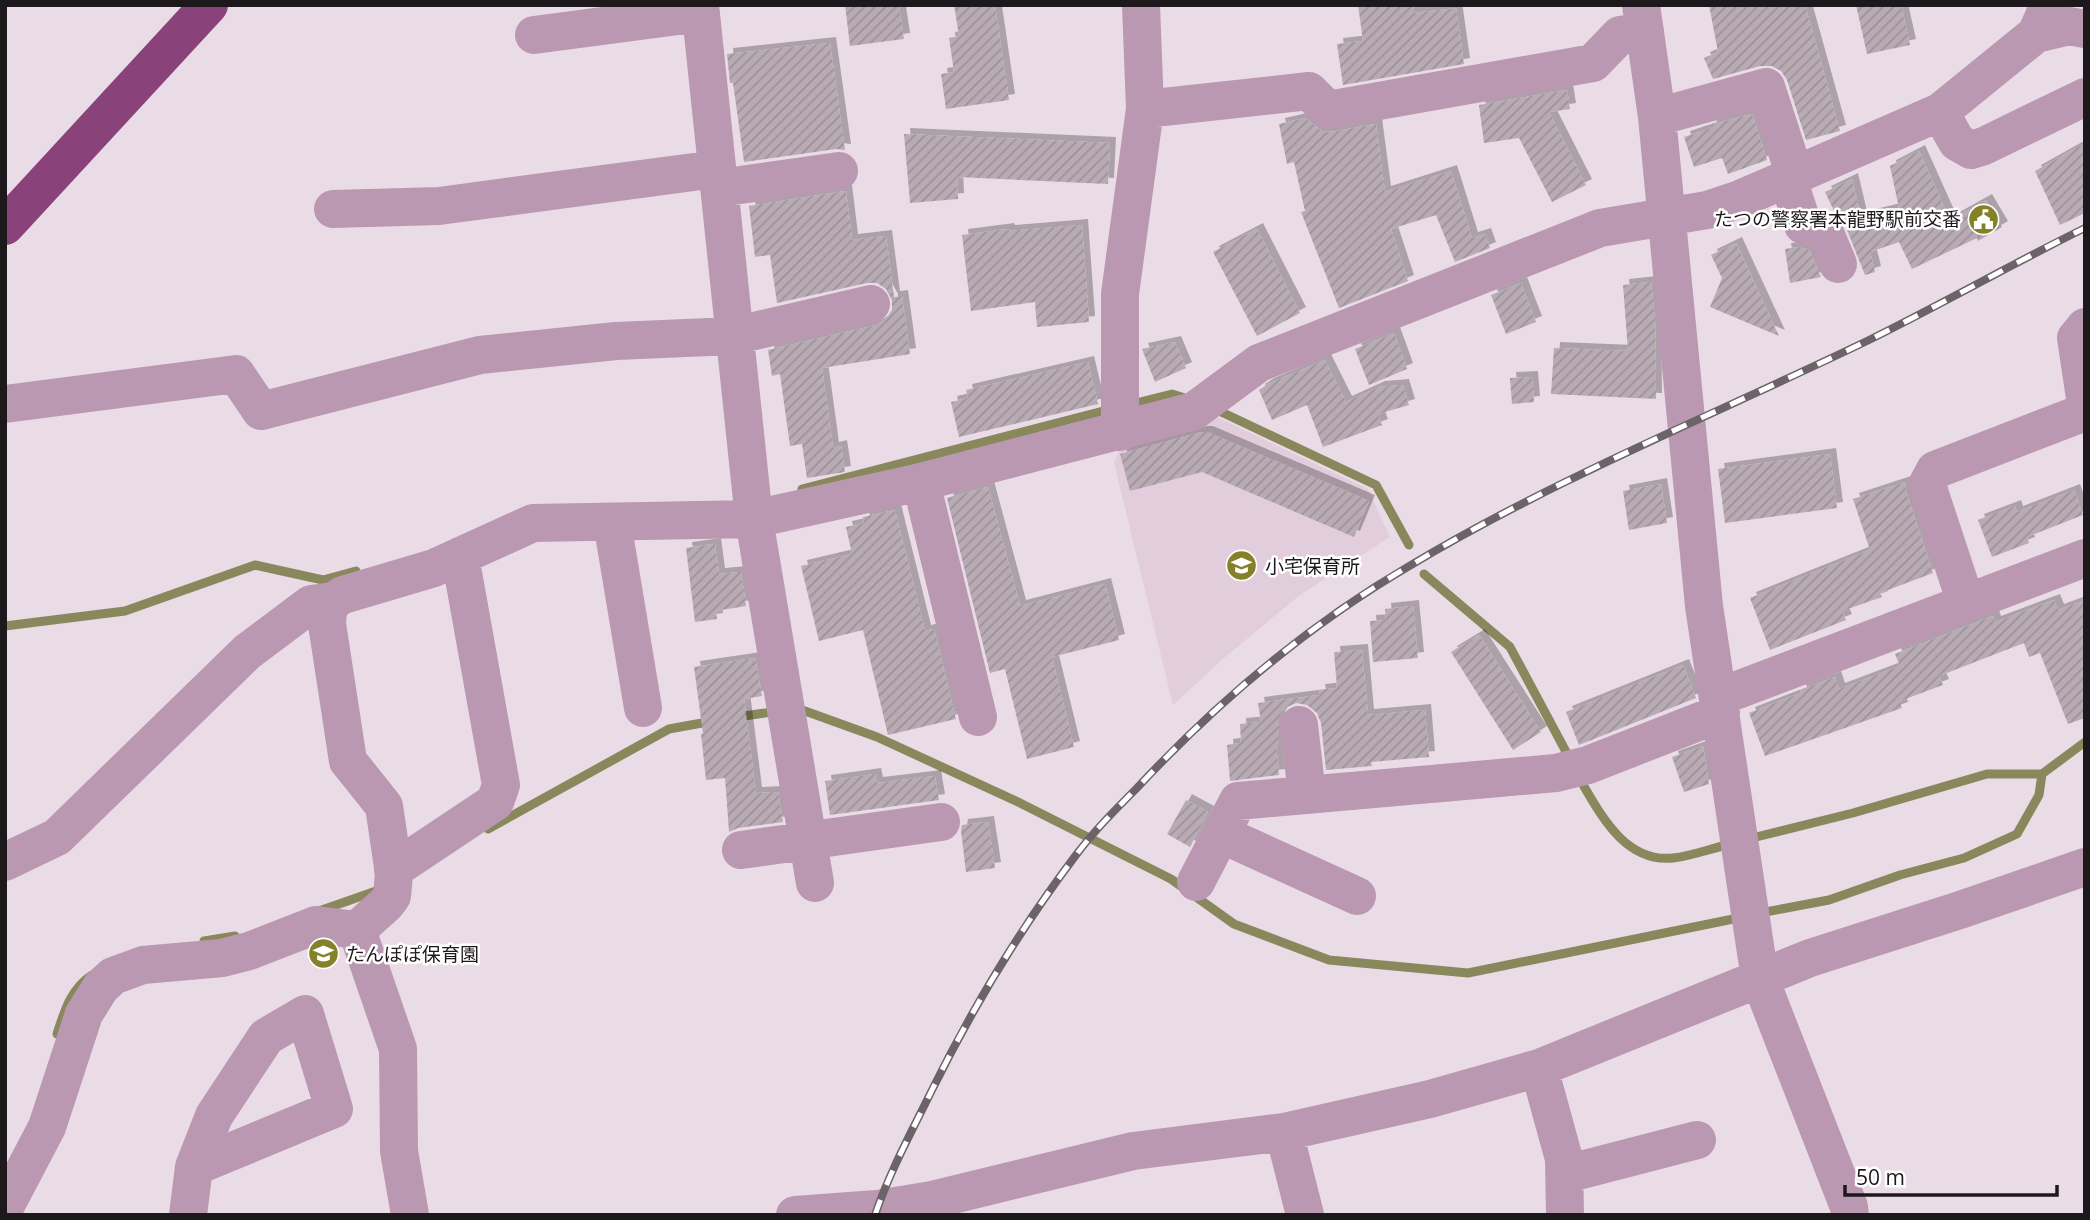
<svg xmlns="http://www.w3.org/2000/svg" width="2090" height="1220" viewBox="0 0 2090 1220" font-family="'Open Sans','Noto Sans JP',sans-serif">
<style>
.built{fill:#e2cddc}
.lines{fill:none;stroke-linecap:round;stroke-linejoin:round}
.stream{stroke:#89885c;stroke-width:9}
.building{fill:url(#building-hatch);filter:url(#shadow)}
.minor{stroke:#bb98b2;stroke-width:38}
.highway{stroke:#8a427b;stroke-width:38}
.rail-casing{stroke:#6b6368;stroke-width:8}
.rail{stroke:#fff;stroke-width:5;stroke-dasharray:16;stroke-linecap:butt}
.labels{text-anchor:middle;stroke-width:5;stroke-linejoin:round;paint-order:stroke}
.poi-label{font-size:19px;fill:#1d181b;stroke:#fff;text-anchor:start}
</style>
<defs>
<pattern id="building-hatch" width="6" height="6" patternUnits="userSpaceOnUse" patternTransform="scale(1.75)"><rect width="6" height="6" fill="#b8abb4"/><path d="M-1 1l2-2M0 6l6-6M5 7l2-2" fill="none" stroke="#9e929a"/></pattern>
<filter id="shadow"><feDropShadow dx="6" dy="-6" stdDeviation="0" flood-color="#0004"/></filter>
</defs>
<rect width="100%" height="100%" fill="#eadce6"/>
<path class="built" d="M1217,417L1368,489L1390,537L1300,595L1224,658L1173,705L1114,463L1123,441Z"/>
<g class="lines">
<path class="stream" d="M1128,405L1172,394L1188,399
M1215,409L1376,485L1409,545
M802,489L1111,409
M1424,574L1510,647L1570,759
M5,626L125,611L255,565L323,580L356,571
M796,711H805L877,737L1018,802L1171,879L1234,924L1329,960L1468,973L1743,917
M737,717L779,711
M1579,778C1600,813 1624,863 1673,858C1692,856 1712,848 1731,844
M488,829L669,729L713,721
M1748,839L1853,813L1987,774H2042
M319,911L379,890
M1760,913L1829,900L1900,875L1964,858L2017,834L2039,795L2042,774L2085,742
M204,941L235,936
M57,1034C64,1012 71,988 92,975"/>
</g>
<path class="building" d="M845,5H899L904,39L850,46Z
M954,5H995L1009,100L946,109L941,74L954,72L949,38L959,36Z
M1358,5H1413L1414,13L1456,8L1464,64L1343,85L1337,44L1363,41Z
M1709,5H1805L1840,131L1806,140L1787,80L1781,71L1772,66H1760L1713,79L1704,58L1718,52Z
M1856,5H1901L1910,45L1867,54Z
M830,43L845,150L836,149L744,162L733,83H730L727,54Z
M1567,90L1570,109L1549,112L1586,185L1552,202L1519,138L1484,143L1479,105Z
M1752,114L1767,160L1728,174L1722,158L1694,167L1684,137L1711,128L1710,125Z
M1305,118L1322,131L1332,132L1376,124L1385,192L1451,171L1472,238L1485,234L1490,248L1455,262L1436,215L1391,229L1408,281L1339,308L1301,212L1305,211L1294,162L1287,164L1279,124Z
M904,134L1110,143L1108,184L957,177L958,199L910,203Z
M2085,143V213L2060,225L2035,171Z
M1919,151L1950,220L1986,200L2002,227L1978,241L1977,238L1912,269L1899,242L1870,252L1875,272L1865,275L1845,225L1836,215L1825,192L1852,179L1861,217L1899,208L1890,166Z
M846,191L852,240L886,236L894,297L902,296L910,354L822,368L833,448L841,446L845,472L807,478L802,444L790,446L780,374L772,376L768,350L877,325L886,319L892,310V300L886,289L877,283H867L777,303L770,255L755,257L749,206Z
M1082,225L1089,322L1037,327L1035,302L971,311L962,235L1008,229L1009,231Z
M1257,229L1300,313L1257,336L1213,252Z
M1736,243L1779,336L1710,307L1722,278L1711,255Z
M1798,247L1809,250L1821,277L1790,283L1785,249Z
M1651,282L1655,321L1656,399L1551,394L1554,348L1628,351L1623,285Z
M1521,283L1536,322L1506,334L1491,295Z
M1394,333L1407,369L1369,385L1355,349Z
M1175,342L1186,368L1155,382L1142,349Z
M1325,360L1346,402L1379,387L1403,385L1409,405L1378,414L1382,425L1323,447L1307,405L1272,420L1259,390L1268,384Z
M1088,362L1098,404L959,437L951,402L968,398L966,390Z
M1532,377L1534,402L1512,404L1510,378Z
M1201,432H1207L1369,501L1354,537L1202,472L1130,491L1120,454Z
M1830,454L1837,508L1725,523L1718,469Z
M1905,482L1906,492L1933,573L1880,593L1882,597L1842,611L1846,620L1770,650L1750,598L1870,550L1853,499Z
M1661,484L1667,523L1629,530L1623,491Z
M988,487L1020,606L1105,584L1119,640L1052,657L1074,747L1027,759L1005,669L990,673L947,498Z
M2074,490L2083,515L2027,537L2029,543L1992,557L1978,520L2015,506L2017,512Z
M895,510L925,631L934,629L956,719L888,735L863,630L819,641L801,566L852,554L846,527L864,523L863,517Z
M715,544L719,574L741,572L746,606L716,611L717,619L695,622L686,548Z
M2054,600L2058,610L2085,600V718L2068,724L2040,653L2029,657L2024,643L1939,676L1943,685L1900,701L1902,708L1765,756L1749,713L1801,693L1800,690L1835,677L1839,689L1900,666L1895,654L1993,616L1995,622Z
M1413,606L1418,658L1373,662L1370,621L1386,620L1385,609Z
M1479,635L1541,732L1513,750L1451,652Z
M1362,650L1368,715L1425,710L1429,757L1371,762L1372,766L1326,770L1321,723L1317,713L1307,705L1296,703L1285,708L1279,717V745H1276L1279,775L1230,781L1227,745L1241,743L1240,724L1261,722L1258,703L1320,695L1319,690L1337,688L1334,652Z
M755,658L762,696L744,699L756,793L778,792L783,822L738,828L729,832L725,778L706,780L701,734H703L694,667Z
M1683,665L1696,698L1579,745L1566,712Z
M1703,746L1709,784L1684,792L1672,757Z
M875,774L877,783L935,776L939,800L830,815L825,781Z
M1186,800L1208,812L1190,847L1167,834Z
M988,822L995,868L966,872L961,831L962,825Z"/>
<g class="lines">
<path class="minor" d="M700,5L754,519L815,883
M1641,5L1657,117L1704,606L1760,979L1849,1207L1850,1215
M2036,34L2069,26L2085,29
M534,35L701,13
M1145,109L1309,91L1328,110L1593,63L1620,35L1645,31
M1940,112L1957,142L1971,150L1984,146L2085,97
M1657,117L1766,87L1795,176
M1788,179L1803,225L1825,233L1838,264
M719,188L839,171
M333,209L439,206L716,169
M2085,327L2076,338L2085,398
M5,404L236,374L261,411L480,355L616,341L733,336L871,304
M1120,432V294L1145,109L1141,5
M921,482L978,717
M612,522L643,708
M333,601L328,611L327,624L348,761L384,806L394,874L392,896L386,904L357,930
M1966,603L1927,485L1935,470L2085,412
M1719,697L2085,558
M1299,725L1307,795
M1221,834L1357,896
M741,850L941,822
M5,862L57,837L247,652L311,604L333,601L343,595L434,568L533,523L754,519L921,482L1194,411L1259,363L1600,228L1707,210L1740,199L1940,112L2036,34L2049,5
M393,870L495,802L501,785L460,556
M1196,882L1238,801L1556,773L1588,765L1721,713
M1539,1068L1564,1159L1565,1215
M1284,1132L1305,1215
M1566,1174L1697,1140
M5,1207L47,1127L84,1014L101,987L113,976L143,965L222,958L249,951L316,925L357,930L398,1049L399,1151L410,1215
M188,1215L194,1167L214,1116L266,1037L305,1014L334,1109L194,1167
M795,1215L877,1209L932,1200L1133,1151L1284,1132L1430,1099L1539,1068L1810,958L1960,910L2085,867"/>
<path class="highway" d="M5,226L209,5"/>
<defs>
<path id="rail" d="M875,1215C890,1171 912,1131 932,1090C973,1007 1020,929 1076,855C1094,831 1115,810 1136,789C1217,702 1308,625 1411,565C1558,477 1716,414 1869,340C1942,304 2012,264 2085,228"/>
</defs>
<use href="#rail" class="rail-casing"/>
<use href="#rail" class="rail"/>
</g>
<defs>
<symbol id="civic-disc" viewBox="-11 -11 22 22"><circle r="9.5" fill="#858129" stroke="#fff"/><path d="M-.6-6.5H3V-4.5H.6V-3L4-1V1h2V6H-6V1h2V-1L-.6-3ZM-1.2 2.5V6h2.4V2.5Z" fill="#fff"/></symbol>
<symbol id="school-disc" viewBox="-11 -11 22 22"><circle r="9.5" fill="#858129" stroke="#fff"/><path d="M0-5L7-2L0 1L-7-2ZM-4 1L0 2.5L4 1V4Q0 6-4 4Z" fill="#fff"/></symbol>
</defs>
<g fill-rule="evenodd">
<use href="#civic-disc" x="1966" y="202" width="35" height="35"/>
<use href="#school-disc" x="1224" y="548" width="35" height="35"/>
<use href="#school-disc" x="306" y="936" width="35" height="35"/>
</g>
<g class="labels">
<g class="poi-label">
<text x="1961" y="226" text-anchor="end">たつの警察署本龍野駅前交番</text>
<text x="1265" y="573">小宅保育所</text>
<text x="346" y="961">たんぽぽ保育園</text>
</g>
</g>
<rect width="2090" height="1220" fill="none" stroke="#1d181b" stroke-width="14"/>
<path d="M1845 1185v10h212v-10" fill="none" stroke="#1d181b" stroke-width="3.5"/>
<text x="1856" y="1185" font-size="21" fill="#1d181b" stroke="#ffffff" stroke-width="5" paint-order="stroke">50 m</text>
</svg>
